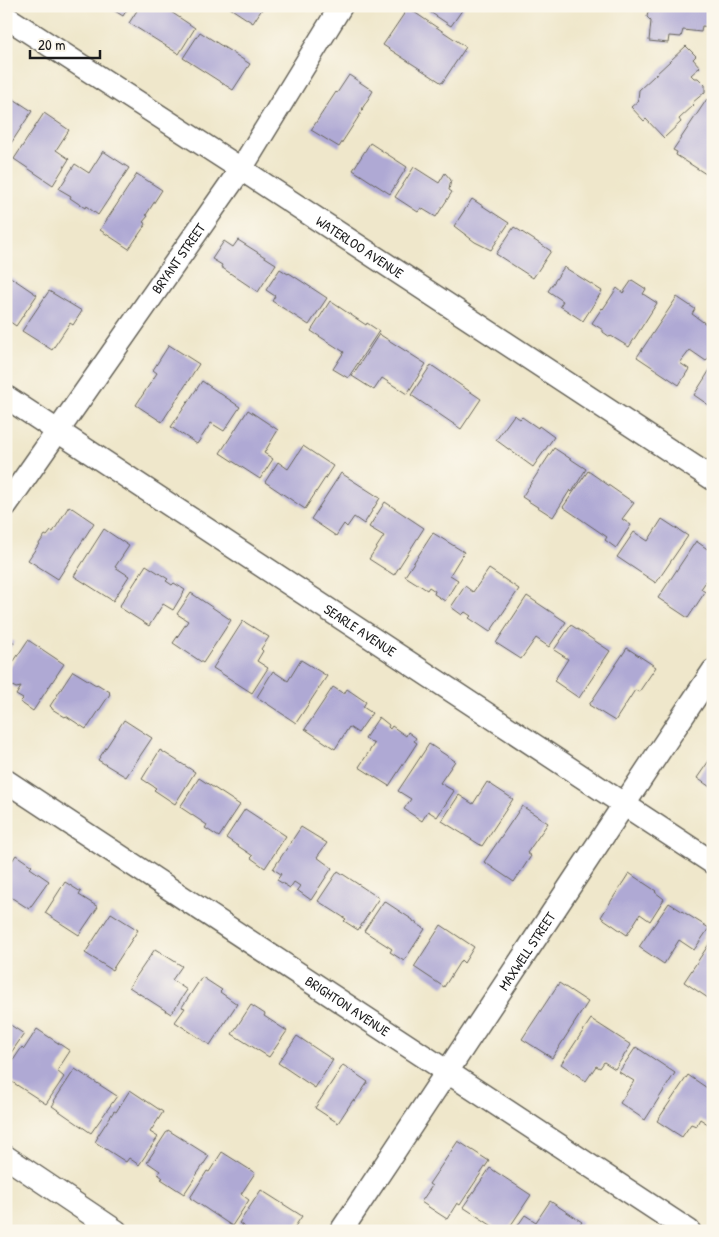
<svg xmlns="http://www.w3.org/2000/svg" width="719" height="1237" viewBox="0 0 719 1237" font-family="'Patrick Hand',sans-serif">
<style>
.building{fill:#afa9d4}
.lines{fill:none;stroke-linecap:round;stroke-linejoin:round}
.street-casing{stroke:#666359;stroke-width:25}
.street{stroke:#fff;stroke-width:22}
.labels{text-anchor:middle;stroke-width:4.5;stroke-linejoin:round;paint-order:stroke}
.street-label{font-size:14px;fill:#1c1c1c;stroke:#fbf7ec}
</style>
<rect width="100%" height="100%" fill="#fbf7ec"/>
<filter id="ink" filterUnits="userSpaceOnUse"><feTurbulence type="fractalNoise" baseFrequency=".02" numOctaves="2"/><feDisplacementMap in="SourceGraphic" scale="10" xChannelSelector="R" yChannelSelector="G"/><feConvolveMatrix kernelMatrix="1 2 1 2 8 2 1 2 1" color-interpolation-filters="sRGB"/></filter>
<filter id="wash" filterUnits="userSpaceOnUse"><feTurbulence type="fractalNoise" baseFrequency=".0096" numOctaves="4" result="noise"/><feDisplacementMap in="SourceGraphic" scale="20" xChannelSelector="R" yChannelSelector="G"/><feGaussianBlur stdDeviation="1.12" result="paint"/><feColorMatrix in="noise" values="0 0 0 0 0 0 0 0 0 0 0 0 0 0 0 0 0 1.4 0 .05"/><feComposite in="paint" operator="in"/></filter>
<g filter="url(#wash)">
<rect width="100%" height="100%" fill="#efe7cb"/>
<g id="blocks">
<path class="building" d="M107,6H129L123,16Z
M140,6H162L195,28L179,54L129,23Z
M227,6H264L253,23Z
M421,6H465L451,26Z
M650,6H713L711,27L702,26L701,32L683,30L681,37L669,36L668,43L649,41L651,21L647,17L649,7Z
M408,8L466,47L442,83L383,45Z
M200,32L250,64L233,90L183,58Z
M686,46L696,56L693,59L700,67L691,75L694,78H698L705,85V92L692,103L694,105L679,119L681,122L664,138L646,119L644,121L631,107L639,100L638,99L639,90Z
M349,75L373,91L362,109L363,110L339,147L311,130L336,92L337,93Z
M6,94L32,111L6,151Z
M707,99L713,102V171L709,176L676,155L677,152L673,150Z
M44,113L69,130L56,150L69,159L53,185L14,159Z
M370,143L407,167L390,194L353,170Z
M103,151L129,168L98,215L86,206L85,208L70,198L71,196L59,189L75,164L89,173Z
M414,167L439,183L445,173L451,180L449,190L452,192L436,217L421,208L418,212L395,197Z
M137,174L162,190L146,215L148,216L143,222L146,224L129,249L100,230Z
M472,199L509,223L491,250L475,242L454,226Z
M514,227L551,251L533,278L496,254Z
M238,240L276,264L258,292L221,267L222,265L212,259L224,241L233,247Z
M564,267L602,291L583,321L560,306L563,301L548,291Z
M280,269L288,274L289,273L327,298L309,325L272,301L275,296L266,290Z
M6,274L37,295L16,326L6,319Z
M632,280L646,289L643,294L657,303L629,347L611,336L610,337L603,332V330L592,323L602,308L603,309L617,288L623,293Z
M49,291L82,311L73,325L70,323L52,350L22,331Z
M677,297L695,309L692,314L713,329V351L706,361L690,350L680,363L689,369L679,385L637,357Z
M330,301L366,325L367,323L379,331L348,378L333,369L344,352L311,331Z
M379,334L426,364L407,394L382,378L374,390L352,376Z
M169,345L199,364L162,422L136,405L157,373L153,370Z
M431,365L481,399L461,429L411,395Z
M713,365V408L694,395Z
M202,381L240,407L224,431L211,423L197,444L171,427Z
M248,410L278,430L264,453L273,459L260,479L220,453Z
M514,415L520,419L522,417L538,428L539,426L554,437L533,467L496,440Z
M303,446L333,466L305,509L265,482L278,462L288,469Z
M554,448L586,469L572,492L570,490L553,517L522,497Z
M588,471L634,503L622,519L631,525L616,548L605,540L607,537L563,507Z
M341,473L380,498L364,524L354,517L347,527L344,524L336,536L311,519Z
M385,502L424,528L394,575L369,559L384,536L369,527Z
M69,506L94,523L58,579L28,560L45,535L47,536L51,531L53,532Z
M662,519L688,536L656,583L617,557L634,532L648,541Z
M104,529L129,546L115,567L129,576L113,601L74,576Z
M433,533L464,552L450,575L458,580L445,601L434,594L435,591L429,587L427,590L405,576Z
M696,541L713,553V571L701,589L705,592L688,618L658,598Z
M146,565L168,579L166,581L172,585L174,583L185,590L173,610L163,604L149,626L119,607Z
M489,569L519,589L490,632L469,618L471,616L465,612L462,615L451,607L465,586L473,592Z
M191,593L231,620L203,663L173,643L188,621L177,614Z
M527,596L566,622L549,647L536,638L521,659L496,643Z
M243,621L269,637L261,649L263,651L257,661L268,668L252,693L213,668Z
M571,625L610,651L579,698L554,681L568,659L554,650Z
M6,637L14,642L6,654Z
M28,640L64,664L33,711L20,702L23,699L16,695L21,687L16,688L7,683L6,678V673Z
M627,648L656,667L639,692L635,690L615,721L589,705Z
M301,660L327,676L296,723L257,697L273,671L288,681Z
M73,671L96,685L97,684L110,692L109,693L110,694L88,727H87L86,729L66,716L65,717L52,709V708L50,706Z
M333,687L344,694L347,689L366,702L363,707L372,713L358,733L349,727L335,749L305,729Z
M379,717L389,725L388,727L390,729L392,726L406,736L408,732L416,738L414,741L417,743L389,786L359,767L374,744L365,738Z
M124,720L152,738L126,777L98,760Z
M429,744L455,761L440,783L454,791L437,817L428,811L422,821L404,809L411,799L398,791Z
M160,750L195,772L175,804L154,790L156,788L142,779Z
M713,755V789L697,778Z
M199,778L240,805L219,837L205,828L207,825L180,807Z
M487,782L513,799L482,846L442,821L459,795L473,804Z
M522,806L548,823L527,853L531,856L514,882L484,862Z
M245,809L286,836L265,868L251,858L253,856L226,838Z
M301,827L327,843L317,857L332,868L311,900L297,890L300,886L294,882L290,888L277,880L281,874L273,869Z
M16,855L32,866L30,868L49,881L29,909L6,894V870Z
M338,871L379,898L358,930L344,921L346,919L318,901Z
M629,873L656,891L655,892L664,899L650,921L640,914L627,935L601,917Z
M65,882L81,892L79,895L98,907L79,935L45,913Z
M384,901L413,920V921L425,929L404,961L390,952L392,949L364,931Z
M669,903L709,928L694,950L679,940L664,964L639,947Z
M111,913L138,930L112,970L85,953Z
M441,925L474,947L464,963L461,960L444,987L414,967Z
M713,938V991L708,998L684,982Z
M155,949L182,966L172,980L187,990L171,1014L129,987Z
M202,977L222,990L220,992L237,1004L210,1045L175,1022L185,1008L182,1007Z
M559,983L588,1002L552,1058L522,1039Z
M251,1005L265,1014L264,1016L287,1031L269,1057L232,1034Z
M591,1019L631,1045L615,1069L604,1062L600,1068L596,1066L586,1081L561,1064Z
M6,1022L24,1034L6,1060Z
M37,1029L70,1051L57,1071L64,1077L46,1104L6,1078V1071L22,1047L24,1049Z
M297,1036L333,1060L315,1088L278,1063Z
M636,1047L675,1073L645,1120L620,1103L634,1081L619,1072Z
M343,1065L368,1082L355,1101L353,1100L338,1123L315,1108Z
M75,1069L117,1096L91,1133L52,1106L55,1102L54,1101Z
M688,1075L713,1092V1123L711,1126L700,1119L696,1126L691,1124L682,1137L657,1121Z
M130,1090L163,1112L150,1132L158,1137L139,1165L129,1158L126,1162L95,1142L98,1137H97L114,1111L116,1112Z
M168,1130L209,1156L184,1194L161,1179L163,1178L158,1174L160,1171L147,1162Z
M458,1141L489,1161L460,1205L457,1203L447,1219L421,1202L432,1186L429,1184Z
M222,1152L255,1173L241,1194L249,1200L232,1226L190,1198L207,1171L209,1172Z
M490,1168L531,1195L507,1231H500L463,1207Z
M261,1190L302,1216L292,1231H250L239,1223Z
M550,1201L582,1222L576,1231H514L525,1215L536,1222Z"/>
</g>
</g>
<g filter="url(#ink)">
<use href="#blocks" fill-opacity="0" stroke="#666359" stroke-width="1"/>
<g class="lines">
<defs>
<g id="street">
<path id="s1" d="M6,17L241,169L713,479"/>
<path id="s2" d="M6,397L713,863"/>
<path id="s3" d="M6,505L241,169L341,6"/>
<path id="s4" d="M6,781L689,1231"/>
<path d="M6,1157L116,1231"/>
<path id="s5" d="M341,1231C466,1045 588,857 713,671"/>
</g>
</defs>
<use href="#street" class="street-casing"/>
<use href="#street" class="street"/>
</g>
</g>
<g class="labels">
<g class="street-label">
<text dy="5" stroke="none"><textPath href="#s1" startOffset="422">WATERLOO AVENUE</textPath></text>
<text dy="5" stroke="none"><textPath href="#s3" startOffset="301">BRYANT STREET</textPath></text>
<text dy="5" stroke="none"><textPath href="#s2" startOffset="424">SEARLE AVENUE</textPath></text>
<text dy="5" stroke="none"><textPath href="#s5" startOffset="336">MAXWELL STREET</textPath></text>
<text dy="5" stroke="none"><textPath href="#s4" startOffset="409">BRIGHTON AVENUE</textPath></text>
</g>
</g>
<rect width="719" height="1237" fill="none" stroke="#fbf7ec" stroke-width="25"/>
<path d="M30 50v8h70v-8" fill="none" stroke="#1c1c1c" stroke-width="2.5"/>
<text x="38" y="50" font-size="15" fill="#1c1c1c" stroke="#fbf7ec" stroke-width="4" paint-order="stroke">20 m</text>
</svg>
